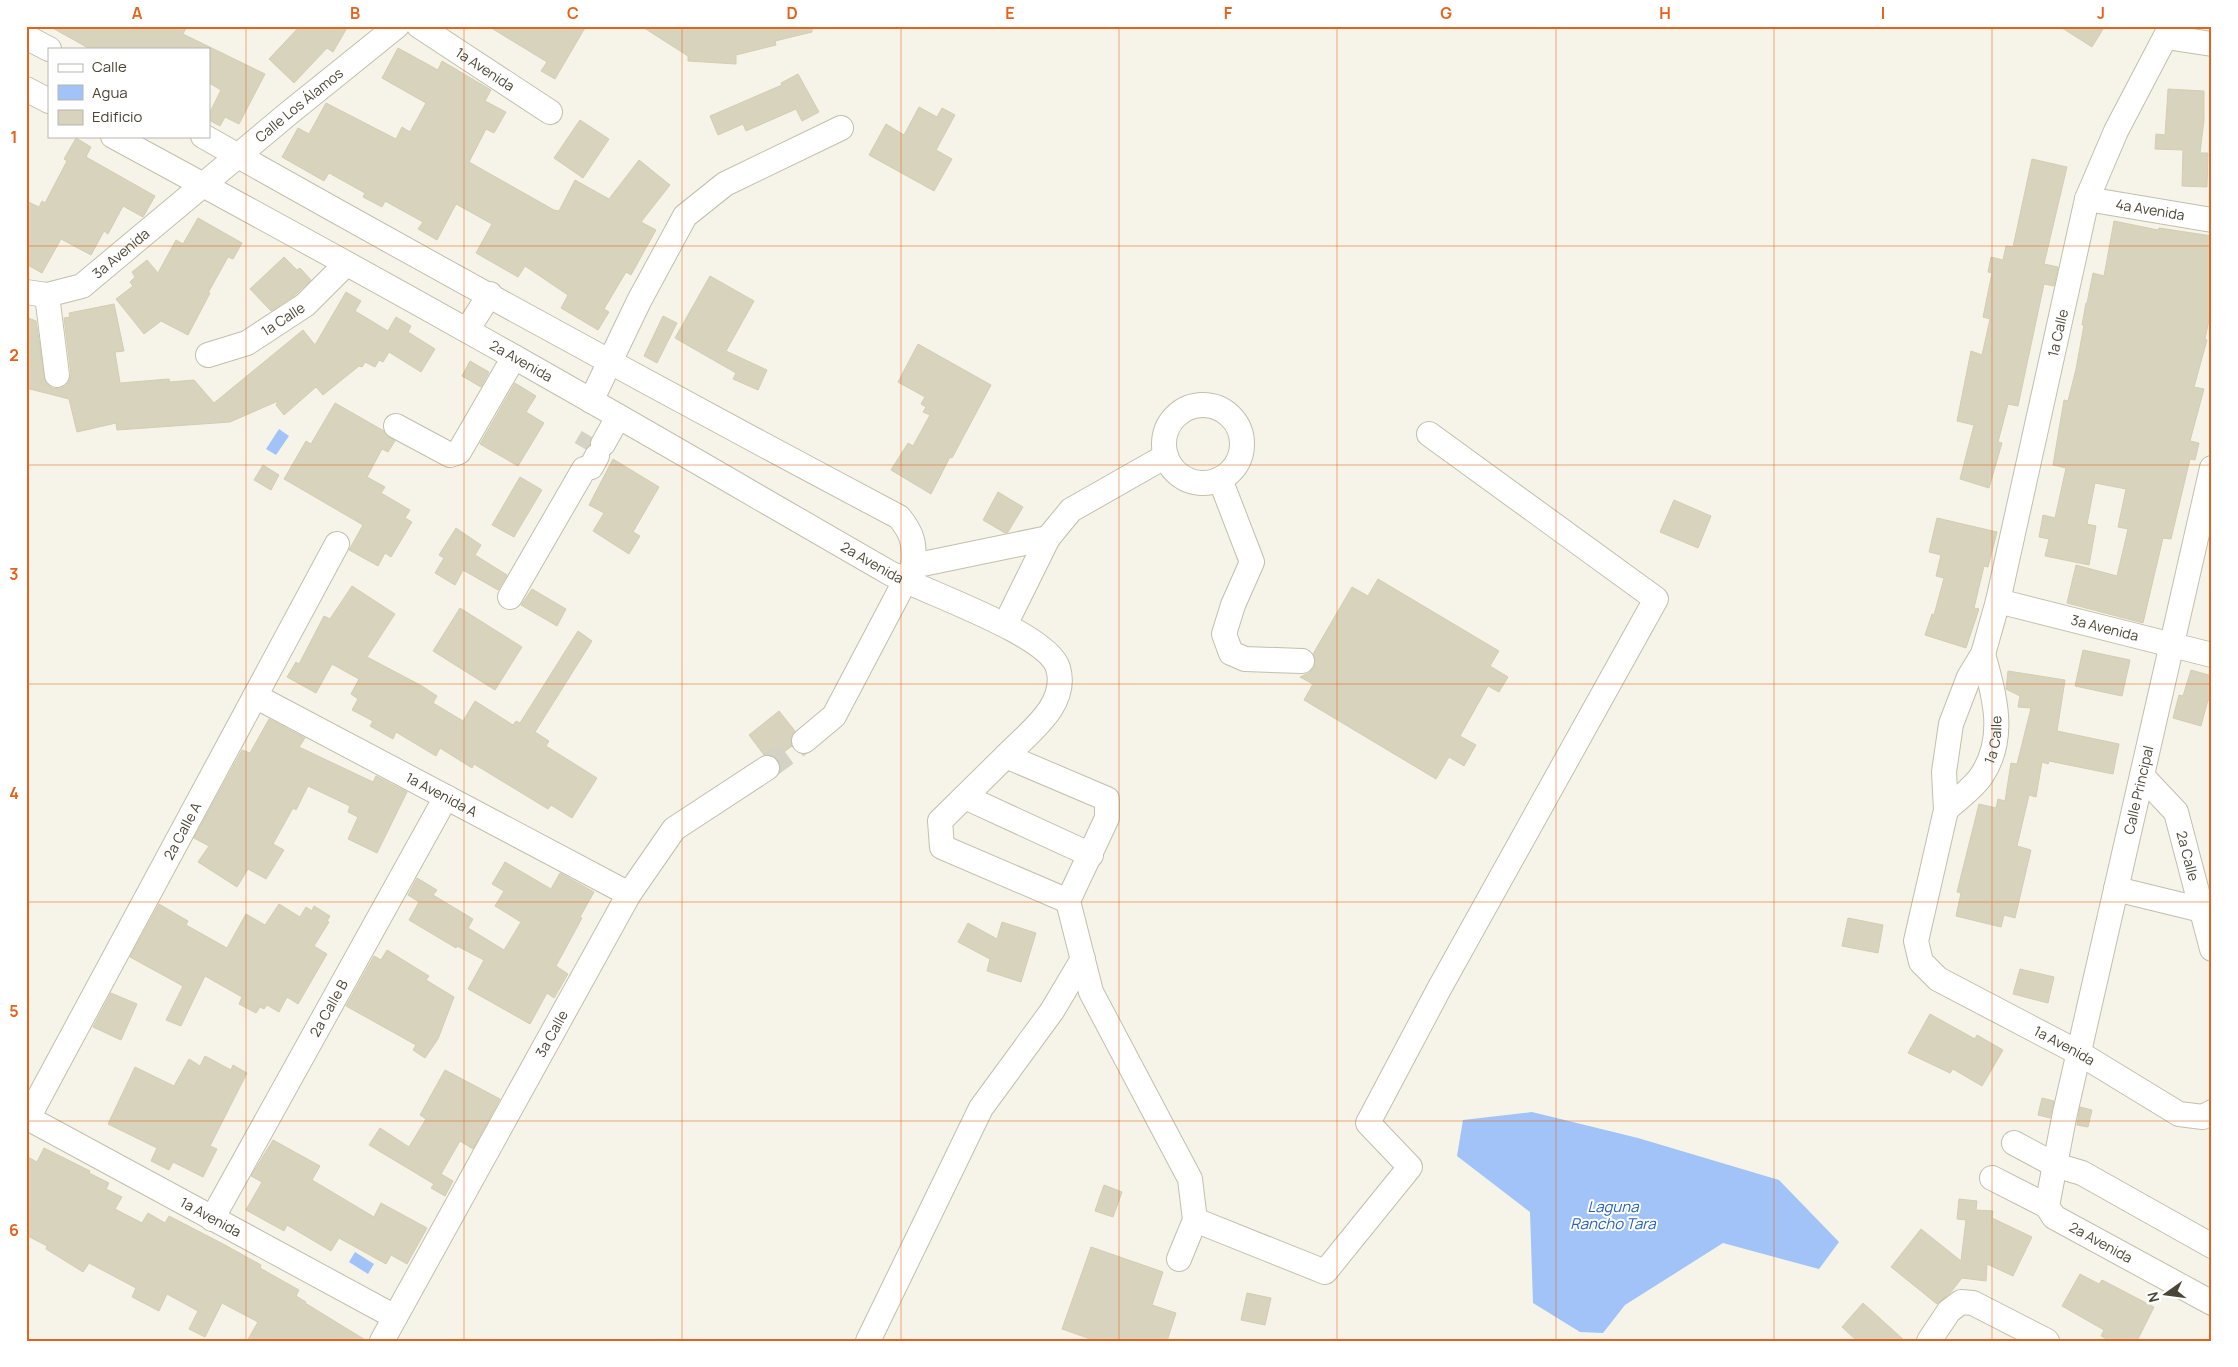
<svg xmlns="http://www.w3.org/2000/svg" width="2238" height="1367" viewBox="0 0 2238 1367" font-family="Manrope,sans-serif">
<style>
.water{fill:#a1c3f7}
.building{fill:#d8d3bd;stroke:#d4cdb0}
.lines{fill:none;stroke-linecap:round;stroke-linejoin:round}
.minor-tunnel{stroke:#d4d1c5;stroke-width:24;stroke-dasharray:24 12;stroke-linecap:butt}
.minor-casing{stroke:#c2bfaa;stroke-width:26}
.minor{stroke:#fff;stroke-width:24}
.grid{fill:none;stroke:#e4621b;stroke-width:1;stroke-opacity:0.55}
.labels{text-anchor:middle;stroke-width:4;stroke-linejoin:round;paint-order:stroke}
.street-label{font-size:14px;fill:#4a4636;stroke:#fff}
.water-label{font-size:15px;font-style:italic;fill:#2560c0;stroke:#fff}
.neatline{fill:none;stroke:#e4621b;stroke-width:2}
.grid-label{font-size:16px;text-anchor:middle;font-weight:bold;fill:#e4621b}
</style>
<rect width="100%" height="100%" fill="#f6f4e9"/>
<path class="water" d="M279,429L289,436L276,455L266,449Z
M1532,1112L1638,1138L1779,1180L1839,1242L1819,1269L1723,1243L1625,1305L1603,1333L1580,1332L1533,1303L1530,1212L1457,1156L1463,1120Z
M355,1252L374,1264L368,1274L349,1262Z"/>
<path class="building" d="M49,26H187L183,34L265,74L239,124L225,117L220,126L209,120V114L221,90L209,83V49H90Z
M300,26H348L333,52L327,48L294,83L269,59Z
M488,26H586L555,79L541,71L547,62Z
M641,26H812V32L775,41L776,45L736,55V64L688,61V56Z
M2059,26H2105L2092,47Z
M398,48L438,70L442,61L491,90L485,101L506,112L494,133L486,129L469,162L554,210L559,211L575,180L609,199L639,160L670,185L641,222L656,230L631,275L626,272L604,309L609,312L598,330L561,308L568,295L525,266L518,277L476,253L492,224L456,204L437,240L418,229L423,222L385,201L382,207L363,197L365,193L329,173L324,181L282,157L298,128L309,134L326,103L396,139L402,127L410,132L426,103L382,78Z
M798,74L819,112L802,121L796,109L746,131L743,124L718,135L710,116L782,85L781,83Z
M2168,89L2204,91V120L2200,153H2208L2207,187L2182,186L2183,150L2155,149L2156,134L2165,135Z
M919,107L937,117L942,108L955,115L936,150L952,159L934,191L869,155L886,124L904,135Z
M580,120L609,139L583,178L554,158Z
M76,138L91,147L86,157L155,196L143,217L123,206L108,234L104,231L91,255L61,239L42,273L26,264V201L39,207L42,201L45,203L67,161L64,159Z
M2032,159L2067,167L2044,264L2058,267L2054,286L2044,284L2018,406L2008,404L1998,442L2002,443L1989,488L1960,479L1974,425L1957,421L1971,351L1982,355L1990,319L1983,317L1992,273L1988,272L1991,257L2003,260L2006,246L2013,247Z
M198,218L242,243L233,259L228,257L208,293H210L188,335L161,321L144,334L116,299L133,286L130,282L135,277L132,272L147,260L158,273L176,240L183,244Z
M2114,221L2158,230L2159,228L2212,236V306L2205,339L2207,340L2194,387L2204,389L2190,441L2199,443L2195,460L2190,459L2171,539L2163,538L2143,623L2067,603L2076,565L2117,576L2128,529L2118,527L2126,489L2095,483L2087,524L2096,526L2089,565L2045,556L2049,539L2039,537L2043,515L2055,518L2066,468L2053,465L2064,400L2068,401L2076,369L2084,325H2082L2086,303H2087L2093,273L2104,276Z
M284,257L297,270L300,268L311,280L294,296L271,311L250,289Z
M710,276L754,301L726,351L767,370L758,390L733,379L736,373L675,338Z
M346,292L361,301L355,311L388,331L396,317L411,326L408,332L435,349L421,372L389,352L383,362L379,360L375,367L365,362L362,367L359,366L323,395L316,387L284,415L276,405L278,401L230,422L117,430L116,423L77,432L69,399L26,388V317L36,321L46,383L52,388L59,389L66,386L70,380L71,374L64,318L70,317L69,313L114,304L124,351L115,352L120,383L169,379L170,382L194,380L214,403L303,330L315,345Z
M663,316L677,323L657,363L644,356Z
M918,344L991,385L952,458L950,457L931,494L891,470L908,443L913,446L930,415L923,412L926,407L921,404L925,397L898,382Z
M470,361L489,372L481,387L462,376Z
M515,383L536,396L526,412L544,423L518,466L480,444Z
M335,403L384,431L395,441L388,452L382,449L367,477L385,487L381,493L410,510L405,518L412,522L391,557L385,553L378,566L349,550L363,525L284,479L306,441L311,444Z
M613,459L659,487L633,532L640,536L629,554L593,531L604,513L589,505Z
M263,465L279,475L271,490L254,480Z
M520,477L542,490L514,537L492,525Z
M998,492L1023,507L1008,532L1005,533L983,520Z
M1674,500L1711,516L1698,548L1660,532Z
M1937,518L1997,532L1988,567L1984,566L1974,608L1979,609L1966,648L1925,635L1932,614L1934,615L1944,578L1936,576L1941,555L1929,552Z
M456,528L481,545L475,555L507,575L498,590L463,570L455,585L435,573L444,558L439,555Z
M1378,579L1499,651L1490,666L1508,677L1499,692L1488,686L1460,736L1476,745L1464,766L1449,757L1436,779L1304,700L1313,684L1300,677L1309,673L1314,668L1316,661L1313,654L1352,587L1368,596Z
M352,586L395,614L367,657L422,686L437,696L433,703L463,721L475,701L513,725L516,721L520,723L578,631L592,641L535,732L549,741L546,746L597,778L572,818L551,805L548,809L474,764L472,768L440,748L436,756L396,732L393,739L370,726L373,721L352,710L358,699L351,694L359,679L332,664L316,693L287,677L296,662L299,664L324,616L330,619Z
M532,589L566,609L557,626L521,605Z
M460,608L522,647L495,690L433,651Z
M2083,650L2130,660L2122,696L2075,686Z
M2191,670L2212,676V701L2208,700L2201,726L2173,718L2179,695L2183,696Z
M2008,671L2065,680L2057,731L2119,744L2113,774L2049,761L2048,764L2042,762L2036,797L2029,795L2017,846L2031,850L2015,918L2004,915L2001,927L1956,916L1961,893L1957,892L1979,804L1996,808L1998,799L2005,801L2011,763L2017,764L2031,708L2018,707L2020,696L2006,689Z
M779,711L795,731L791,737L792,746L776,758L773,756L764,755L749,735Z
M269,719L305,738L299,747L373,782L376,776L407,792L377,853L348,839L358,817L348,812L350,806L308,786L296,810L293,808L273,844L284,850L266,879L248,869L237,887L198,862L209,846L194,838L242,750L250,753Z
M505,862L551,889L560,873L594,892L580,917L582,918L556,966L568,974L554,998L547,993L530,1024L468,989L484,960L457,946L456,948L409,920L419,902L408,895L417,878L437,890L433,895L473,919L468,928L504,950L521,922L495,906L504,891L492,884Z
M159,904L188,921L186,925L227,948L246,914L265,925L279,904L300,917L306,907L312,911L314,906L330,916L327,921L329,922L314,946L327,954L298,1004L287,997L279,1012L267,1005L264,1009L260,1007L256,1013L239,1004L242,997L205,976L181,1026L166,1020L183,986L130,957Z
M1848,918L1883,925L1878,953L1842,946Z
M1002,922L1036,933L1021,982L987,971L990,959L958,942L968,923L997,939Z
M387,950L429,976L426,980L454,997L438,1039L425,1058L413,1050L416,1045L346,1006L374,956L381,960Z
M2020,969L2054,977L2048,1003L2013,994Z
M111,993L137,1004L121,1040L93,1027Z
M1930,1014L1975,1039L1977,1035L2003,1050L1982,1086L1953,1069L1950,1073L1908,1053Z
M205,1056L231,1070L233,1065L247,1073L210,1146L217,1149L203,1177L173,1162L169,1170L151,1161L157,1148L108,1124L135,1067L174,1086L189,1059L200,1066Z
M445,1070L500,1099L473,1149L460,1141L441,1174L453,1181L445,1196L431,1188L434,1184L369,1145L380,1128L409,1147L426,1119L420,1115Z
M2042,1098L2054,1101L2050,1118L2038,1115Z
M2080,1107L2092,1110L2088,1127L2077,1125Z
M273,1140L320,1166L312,1180L374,1217L381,1203L427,1228L407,1264L391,1255L386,1264L339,1238L331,1251L287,1225L284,1231L246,1210L262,1182L251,1176Z
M44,1148L90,1171L89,1173L109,1183L106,1189L122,1197L115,1209L142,1223L148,1213L165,1223L169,1216L225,1245L261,1265L260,1268L299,1290L296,1296L306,1302L305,1303L367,1341H247L258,1322L222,1303L205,1337L189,1329L198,1311L167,1294L159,1311L132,1297L136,1288L89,1263L83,1272L46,1249L47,1246L26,1235V1156L37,1162Z
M1104,1185L1122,1192L1113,1217L1095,1211Z
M1959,1199L1977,1201L1976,1210L1993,1211L1992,1218L2032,1237L2013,1276L1987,1264L1986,1281L1962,1278L1951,1292L1937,1304L1891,1267L1921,1229L1961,1261L1966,1220L1957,1219Z
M1091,1247L1163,1272L1152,1305L1176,1313L1167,1341H1096L1062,1329Z
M2080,1274L2099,1284L2102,1280L2154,1307L2137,1341H2110L2101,1336L2104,1330L2062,1306Z
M1247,1293L1271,1298L1265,1325L1241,1320Z
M1863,1303L1905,1341H1857L1842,1327Z"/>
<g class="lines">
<path class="minor-tunnel" d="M585,449L592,437
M767,768L804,741"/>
<defs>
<g id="minor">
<path id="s1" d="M419,26L550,112"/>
<path id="s2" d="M2171,26L2116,131L2087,199L1998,601L1983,654L1969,677L1951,724L1944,772L1946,810L1916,941L1921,962L1938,979L2079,1053L2179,1114L2203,1117L2212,1112"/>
<path d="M26,37L49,49"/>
<path d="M2166,37L2212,44"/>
<path d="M26,89L49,101"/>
<path id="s3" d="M113,136C231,200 349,264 466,330C608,409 747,491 888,572C923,592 1048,633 1058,668C1069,705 1028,733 1006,756L1107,799V818L1068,901L1091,992L1190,1179L1195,1220L1179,1259"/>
<path d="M203,136C433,266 665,393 899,517C913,534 915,544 913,566L834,716L804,741"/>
<path id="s4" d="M2087,199L2212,220"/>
<path id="s5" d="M26,292L47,295L82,286L289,113L397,26"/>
<path d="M47,295L57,375"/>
<path d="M467,330L490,294"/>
<path id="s6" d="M208,355L247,343L305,305L346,264"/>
<path d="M591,401L639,301L685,216L725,184L841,128"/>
<circle cx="1203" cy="444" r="39"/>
<path d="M396,426L450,455L459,452L514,357"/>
<path d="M603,444L618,417"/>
<path d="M1220,479L1252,562L1233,605L1224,634L1231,653L1245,659L1302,661"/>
<path d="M913,566L1048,538"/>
<path d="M510,597L584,469L591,467L597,456"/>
<path id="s7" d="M1998,601L2212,655"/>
<path d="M1005,625L1048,538L1071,510L1166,456"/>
<path id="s8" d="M255,696L629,894"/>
<path d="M1006,756L940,821L942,847L1068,901"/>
<path id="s9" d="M2142,776L2176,812L2212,949"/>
<path d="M965,797L1091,855"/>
<path id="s10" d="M1946,810C1957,799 1974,788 1982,775C2007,737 1994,694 1983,654"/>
<path d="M2116,889L2202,910"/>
<path id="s11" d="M26,1117L395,1317"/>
<path id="s12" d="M28,1118L337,544"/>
<path d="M2014,1143L2055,1165L2082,1173L2212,1246"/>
<path id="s13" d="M1992,1178L2047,1206L2054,1217L2212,1303"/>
<path id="s14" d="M2047,1206L2065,1113L2212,468"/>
<path id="s15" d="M212,1219L446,797"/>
<path d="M1195,1220L1325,1272L1410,1167L1368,1123L1439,989L1656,599L1429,434"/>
<path id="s16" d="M382,1341L629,894L674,829L767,768"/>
<path d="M868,1341L981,1108L1052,1011L1083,959"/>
<path d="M1929,1341L1949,1311L1961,1302L1973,1303L2047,1341"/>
</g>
</defs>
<use href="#minor" class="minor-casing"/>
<use href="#minor" class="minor"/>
</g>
<path class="grid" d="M246,26V1341M464,26V1341M682,26V1341M901,26V1341M1119,26V1341M1337,26V1341M1556,26V1341M1774,26V1341M1992,26V1341M26,246H2212M26,465H2212M26,684H2212M26,902H2212M26,1121H2212"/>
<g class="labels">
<g class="street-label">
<text dy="5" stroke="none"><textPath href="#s1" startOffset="79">1a Avenida</textPath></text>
<text dy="5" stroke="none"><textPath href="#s5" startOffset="340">Calle Los Álamos</textPath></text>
<text dy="5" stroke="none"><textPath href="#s4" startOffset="64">4a Avenida</textPath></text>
<text dy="5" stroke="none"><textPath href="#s5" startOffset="108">3a Avenida</textPath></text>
<text dy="5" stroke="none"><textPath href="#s6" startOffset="84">1a Calle</textPath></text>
<text transform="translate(2058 333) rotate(-77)" y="5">1a Calle</text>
<text dy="5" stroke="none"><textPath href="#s3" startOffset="466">2a Avenida</textPath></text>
<text dy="5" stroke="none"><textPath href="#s3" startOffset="871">2a Avenida</textPath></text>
<text dy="5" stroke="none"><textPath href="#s7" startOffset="110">3a Avenida</textPath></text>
<text dy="5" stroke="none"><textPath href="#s10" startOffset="88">1a Calle</textPath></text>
<text dy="5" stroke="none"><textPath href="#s14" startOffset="426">Calle Principal</textPath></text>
<text dy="5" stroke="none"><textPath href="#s8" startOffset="211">1a Avenida A</textPath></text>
<text dy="5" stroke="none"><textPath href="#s12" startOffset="326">2a Calle A</textPath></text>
<text dy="5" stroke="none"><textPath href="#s9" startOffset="95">2a Calle</textPath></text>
<text dy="5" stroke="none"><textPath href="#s15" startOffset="241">2a Calle B</textPath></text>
<text dy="5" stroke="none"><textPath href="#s16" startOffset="351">3a Calle</textPath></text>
<text dy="5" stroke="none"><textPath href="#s2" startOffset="1146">1a Avenida</textPath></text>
<text dy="5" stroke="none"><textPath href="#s11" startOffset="210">1a Avenida</textPath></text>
<text dy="5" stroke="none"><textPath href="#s13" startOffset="128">2a Avenida</textPath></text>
</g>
<g class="water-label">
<text x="1613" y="1212">Laguna<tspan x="1613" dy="17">Rancho Tara</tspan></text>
</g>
</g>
<rect width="2238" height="1367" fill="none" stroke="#ffffff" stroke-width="55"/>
<rect x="48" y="48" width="162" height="90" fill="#ffffff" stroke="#b7b5af"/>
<rect x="58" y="64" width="25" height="8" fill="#ffffff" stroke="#b7b5af"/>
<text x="92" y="72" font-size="15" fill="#4a4636">Calle</text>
<rect x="58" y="85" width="25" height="15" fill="#a1c3f7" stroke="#b7b5af"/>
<text x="92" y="98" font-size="15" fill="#4a4636">Agua</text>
<rect x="58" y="110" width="25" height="15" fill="#d8d3bd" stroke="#b7b5af"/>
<text x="92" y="122" font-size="15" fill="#4a4636">Edificio</text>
<g transform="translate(2166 1294) rotate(256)" stroke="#ffffff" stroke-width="4" paint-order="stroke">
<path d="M0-4L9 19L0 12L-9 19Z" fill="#4a4636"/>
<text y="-8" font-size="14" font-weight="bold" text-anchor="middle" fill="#4a4636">N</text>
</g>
<rect x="28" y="28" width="2182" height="1312" class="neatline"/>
<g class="grid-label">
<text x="137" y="19">A</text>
<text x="355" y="19">B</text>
<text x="573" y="19">C</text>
<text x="792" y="19">D</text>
<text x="1010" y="19">E</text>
<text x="1228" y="19">F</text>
<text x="1446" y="19">G</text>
<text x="1665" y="19">H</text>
<text x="1883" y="19">I</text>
<text x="2101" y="19">J</text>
<text x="14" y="143">1</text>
<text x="14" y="361">2</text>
<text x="14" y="580">3</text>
<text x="14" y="799">4</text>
<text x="14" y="1017">5</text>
<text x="14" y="1236">6</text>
</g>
</svg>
